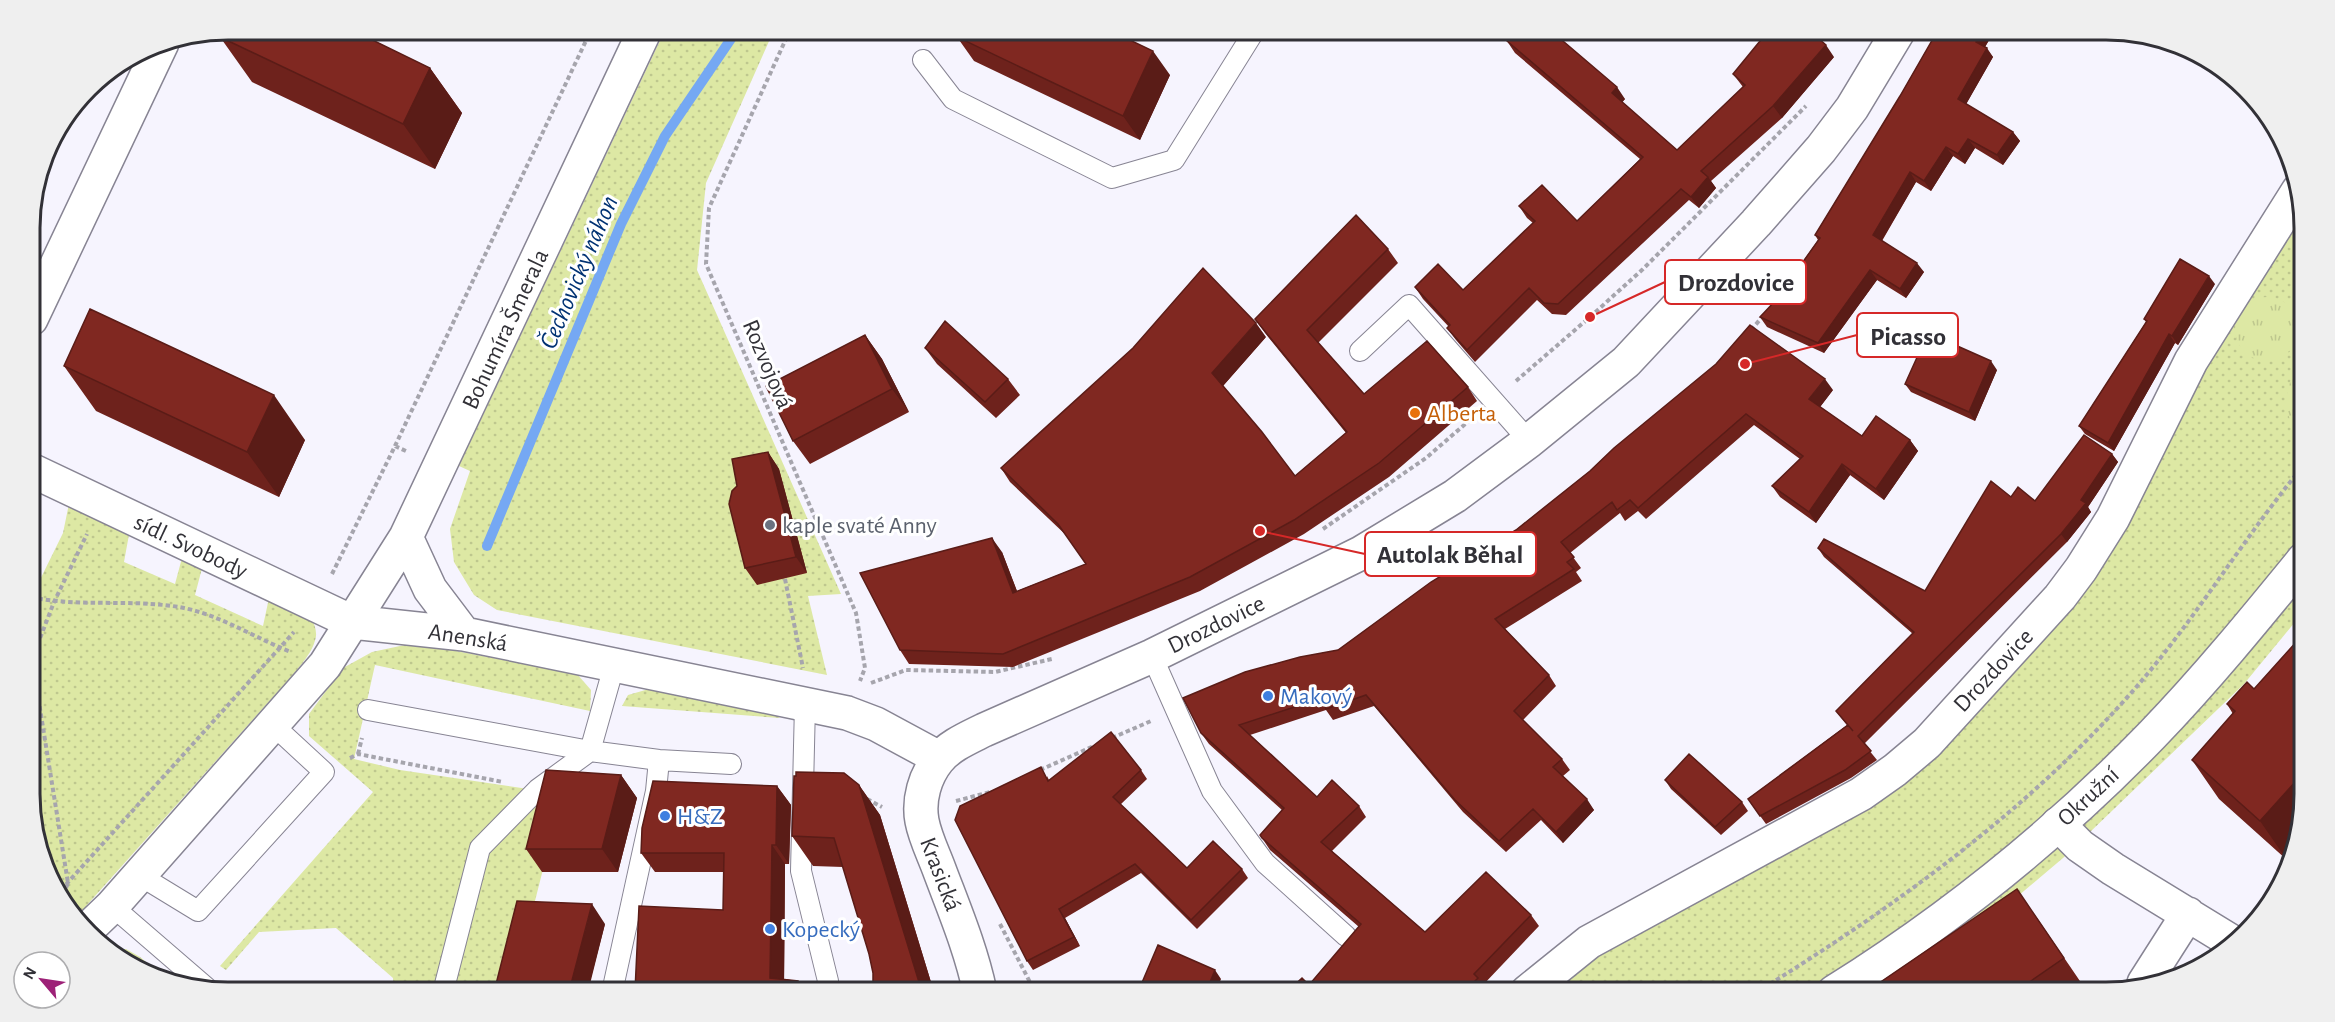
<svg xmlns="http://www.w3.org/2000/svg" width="2335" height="1022" viewBox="0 0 2335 1022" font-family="'Alegreya Sans',sans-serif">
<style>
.grass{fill:url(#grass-dots)}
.park{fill:url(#park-tufts)}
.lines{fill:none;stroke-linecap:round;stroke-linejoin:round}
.stream{stroke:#75a8f3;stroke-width:10}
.lane-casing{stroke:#878493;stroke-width:22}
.street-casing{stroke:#878493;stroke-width:36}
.secondary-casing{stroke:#878493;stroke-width:36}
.path{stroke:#a6a5ad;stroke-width:4;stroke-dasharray:4.5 3;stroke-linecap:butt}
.lane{stroke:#fff;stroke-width:20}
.street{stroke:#fff;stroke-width:33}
.secondary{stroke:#fff;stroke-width:33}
.wall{fill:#6e221c}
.shaded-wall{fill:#5a1c17}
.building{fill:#802821;stroke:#5a1c17;stroke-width:1.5}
.food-dot{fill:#e8710a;stroke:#fff;stroke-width:2}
.worship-dot{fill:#6b7280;stroke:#fff;stroke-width:2}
.shop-dot{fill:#3f7fe0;stroke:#fff;stroke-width:2}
.labels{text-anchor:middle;stroke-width:6;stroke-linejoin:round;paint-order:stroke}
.street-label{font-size:24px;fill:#323137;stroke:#fff}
.food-label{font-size:24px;fill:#c56008;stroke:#fff;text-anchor:start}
.worship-label{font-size:24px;fill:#5b616d;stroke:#fff;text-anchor:start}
.shop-label{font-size:24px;fill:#366cbe;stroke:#fff;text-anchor:start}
.water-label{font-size:26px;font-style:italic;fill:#013273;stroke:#fff}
.rim{fill:none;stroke:#323137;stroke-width:3}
.leader{fill:none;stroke:#d62828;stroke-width:2}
.callout-dot{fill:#d62828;stroke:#fff;stroke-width:2}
.callout{fill:#fff;stroke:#d62828;stroke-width:2}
.callout-label{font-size:26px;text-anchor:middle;font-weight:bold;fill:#323137}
</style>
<defs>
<pattern id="grass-dots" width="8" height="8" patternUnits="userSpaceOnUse" patternTransform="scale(1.5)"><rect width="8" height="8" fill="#dde8a4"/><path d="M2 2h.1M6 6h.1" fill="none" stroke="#bec78e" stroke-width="1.8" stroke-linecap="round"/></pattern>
<pattern id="park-tufts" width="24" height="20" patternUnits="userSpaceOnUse" patternTransform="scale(1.5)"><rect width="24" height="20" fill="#dde8a4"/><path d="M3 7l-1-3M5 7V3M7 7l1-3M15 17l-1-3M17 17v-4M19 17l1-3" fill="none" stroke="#bec78e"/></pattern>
</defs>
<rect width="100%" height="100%" fill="#f6f4fe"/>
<path class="grass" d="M665,30H774L706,183L697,270L841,594L808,596L827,675L497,610L474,595L454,562L450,529L470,471L459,466Z
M2303,212L2304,611L2244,684L2063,858L1948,955L1897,992H1548L1610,942L1900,787L2073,605L2209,348Z
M72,489L132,518L124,562L175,584L186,543L206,553L195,595L263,626L272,584C287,596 318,613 316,636C314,651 300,666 291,677L87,905L77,919L71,915L32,820L31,598L63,533Z
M414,643L577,674L591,690L590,711L375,665L354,759L400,770L562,794L512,992H394L393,978L336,928L259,932L226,970L220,966L373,792L309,736V714L343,668L372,652Z
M649,689L770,712L780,718L622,706L628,695Z
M126,949L140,957L168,980L153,977L118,950Z"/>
<path class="park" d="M2235 329a32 32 0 1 1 64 0a32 32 0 1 1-64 0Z
M2304,359V417L2293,427C2281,403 2287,379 2304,359Z"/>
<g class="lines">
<path class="stream" d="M487,546L621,224L665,136L737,30"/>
<defs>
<path id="lane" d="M923,60L953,99L1112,178L1174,160L1255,30
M1360,351L1409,305L1529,441
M1152,656L1212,791L1265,863L1346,936
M805,705L801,871L828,981L827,992
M368,710L590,751L659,760L731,764
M139,875L198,911L324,772L272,724
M112,906L207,988
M443,992L480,848L538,789L590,751L614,666
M612,992L656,791L659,760"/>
<path id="street" d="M31,319L162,43
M31,470L352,622L464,634L847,713L876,724L939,758
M406,537L430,589L464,634
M2058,824L2080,846L2113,869L2234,943
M89,928L112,906L325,665L406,537L645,30
M2144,983L2188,914
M980,992C971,949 954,909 939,869C933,853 925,837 922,821C918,800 925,776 938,760C949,746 968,738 984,730L1152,656L1361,553L1455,496L1529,441L1626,362L1756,223L1821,149L1852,108L1899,30
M1527,992L1589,942L1861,794L1895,770L1927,743L2060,597L2081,569L2113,518L2191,361L2298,191"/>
<path id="secondary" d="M1834,992C1949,920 2058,832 2152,735C2206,679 2255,619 2304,559"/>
</defs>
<use href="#lane" class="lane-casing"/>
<use href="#street" class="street-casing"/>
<use href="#secondary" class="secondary-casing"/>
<path class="path" d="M790,30L709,208L706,264L856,613L865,668L860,681
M1751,330L1764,315
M1516,381L1590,317L1643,269L1806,106
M395,446L408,452
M1323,529L1426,458L1471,419
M332,574L395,446L591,30
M785,579L803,668
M31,597C81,608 133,598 184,608C222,616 255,638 291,652
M871,683L906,670L995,672L1052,659
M1112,738L1151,721
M358,754L362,738
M350,758L358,754L503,782
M1040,770L1094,746
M867,799L882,807
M956,801L990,792
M61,890L294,632
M63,895L68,883L32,659L54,602L87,534
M1000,924L1035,992
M1757,992C1893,908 2025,813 2131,693C2195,621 2243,538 2304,465"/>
<use href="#lane" class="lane"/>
<use href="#street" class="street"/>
<use href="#secondary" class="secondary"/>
</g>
<path class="wall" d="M1938,30H1995L1985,47L1993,57L1966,104L2013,132L2020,141L2003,165L1975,148L1965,164L1953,156L1931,191L1916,182L1882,241L1924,272L1906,298L1877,280L1824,353L1767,327L1760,317L1775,301L1818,240L1815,235L1900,96Z
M220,37L430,68L462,113L435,169L252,82Z
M957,37L1170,75L1140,140L974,61Z
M1507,41L1625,99L1622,102L1677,150L1743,87L1733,74L1834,57L1782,118L1711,181L1716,188L1699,208L1689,200L1566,315L1552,314L1537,300L1475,362L1456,340L1447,328L1449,327L1423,299L1415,287L1463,290L1533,223L1527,218L1519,206L1577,221L1640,159L1515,53Z
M1388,249L1398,263L1318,343L1364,394L1468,387L1477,401L1389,477L1304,534L1200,591L1013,667L909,664L900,650L1002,552L1017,591L1086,564L1068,537L1010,482L1001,468L1266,337L1223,386L1295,476L1346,433L1265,333L1255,319Z
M2215,284L2178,345L2175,343L2114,451L2085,434L2079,426L2146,322L2144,319Z
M865,335L882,359L909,412L810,464L793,441Z
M925,348L1008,379L1020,395L996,418L937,364Z
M64,366L305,440L279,497L96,411Z
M1997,370L1975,421L1911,392L1905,384Z
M1833,390L1820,407L1862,436L1910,440L1918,451L1884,500L1850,475L1816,523L1780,497L1772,486L1800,459L1754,425L1646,519L1638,511L1625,521L1620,513L1570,553L1581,568L1576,572L1582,581L1505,629L1549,675L1556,686L1523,720L1562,759L1570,770L1563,776L1594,810L1563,843L1541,820L1506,852L1463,812L1374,706L1333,720L1326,710L1250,735L1317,797L1359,806L1366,817L1332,851L1425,932L1531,915L1539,926L1483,985L1486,989L1483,992H1287L1309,985L1359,927L1270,850L1260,835L1282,810L1209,744L1201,733L1338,650L1516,530L1590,471L1614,448Z
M768,452L779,469L807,573L757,585L745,568Z
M2112,454L2118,462L2088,507L2091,512L2067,542L1864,744L1877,760L1851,778L1766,824L1748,799L1847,725L1836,711L1913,634L1824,557L1818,548L1925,591L2011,497L2035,501Z
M2254,689L2305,794L2293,852L2287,860L2219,799L2192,760L2233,714L2227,704Z
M1141,770L1147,779L1120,805L1187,868L1242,869L1248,878L1197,929L1141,873L1065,918L1080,946L1033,970L1027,961L1047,776L1049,780Z
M621,775L637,798L618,872H542L526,849Z
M1665,780L1742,802L1748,811L1721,835L1671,789Z
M859,785L880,815L934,992H873V973L869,954L843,867L813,866L792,836Z
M777,786L791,805L789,864H785L784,979L798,981L806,992H494L605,924L588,989L635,991L723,910L724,872H655L641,853Z
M2037,918L2084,987L2077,992H1866Z"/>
<path class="shaded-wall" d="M1983,30H1995L1982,52L1976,42Z
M1826,45L1834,57L1782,118L1773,106Z
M1987,48L1993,57L1964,108L1958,99Z
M1153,51L1170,75L1140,140L1123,116Z
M430,68L462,113L435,169L403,124Z
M1617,87L1625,99L1620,105L1612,93Z
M2013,132L2020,141L2003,165L1997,155Z
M1968,139L1975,148L1965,164L1958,154Z
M1946,147L1953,156L1931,191L1924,181Z
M1910,172L1916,182L1879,245L1873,235Z
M1708,177L1716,188L1699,208L1691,197Z
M1917,263L1924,272L1906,298L1900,289Z
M1870,270L1877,280L1824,353L1818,343Z
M2209,276L2215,284L2178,345L2172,336Z
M1256,323L1266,337L1222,387L1212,373Z
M2169,334L2175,343L2114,451L2108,443Z
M865,335L882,359L909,412L892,389Z
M1991,361L1997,370L1975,421L1969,412Z
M1825,379L1833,390L1817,411L1809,399Z
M274,395L305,440L279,497L247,452Z
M1910,440L1918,451L1884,500L1876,489Z
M768,452L779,469L807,573L796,557Z
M2112,454L2118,462L2088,507L2091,512L2067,542L2061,534L2081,500Z
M1842,464L1850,475L1816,523L1809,512Z
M992,538L1002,552L1023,607L1013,593Z
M31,623L34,627L31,633Z
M32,741L35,746L32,753Z
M2305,771V794L2293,852L2287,860L2260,821Z
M621,775L637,798L618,872L602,849Z
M859,785L880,815L934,992H922Z
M777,786L791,805L789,864L776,845Z
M1587,799L1594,810L1563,843L1556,832Z
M772,845L785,864L784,992L770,978Z
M592,904L605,924L588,992L570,988Z
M1059,909L1065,918L1080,946L1074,937Z
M1215,970L1221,979L1216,992H1206Z
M798,981L806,992H797Z"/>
<path class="building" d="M229,30H352L430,68L403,124L220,37L222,31Z
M960,30H1109L1153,51L1123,116L957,37Z
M1516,30H1550L1617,87L1612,93L1677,150L1745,85L1733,74L1769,30H1809L1826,45L1773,106L1701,171L1708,177L1691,197L1681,189L1558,304L1544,303L1529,288L1467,350L1447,328L1450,325L1415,287L1438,264L1463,290L1535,221L1519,206L1542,185L1577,221L1643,157L1507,41Z
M1938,30H1983L1976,42L1987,48L1958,99L2013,132L1997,155L1968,139L1958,154L1946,147L1924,181L1910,172L1873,235L1917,263L1900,289L1870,270L1818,343L1760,317L1775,301L1820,238L1815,235L1900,96Z
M1356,215L1388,249L1307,330L1364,394L1427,341L1468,387L1379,463L1294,520L1190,577L1003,654L900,650L860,573L992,538L1013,593L1086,564L1058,524L1001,468L1133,348L1203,268L1256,323L1212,373L1262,432L1295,476L1347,432L1255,319Z
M2180,259L2209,276L2172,336L2169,334L2108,443L2079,426L2147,321L2144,319Z
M90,309L274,395L247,452L64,366Z
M945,321L1008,379L985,402L925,348Z
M1750,325L1825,379L1809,399L1862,436L1876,416L1910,440L1876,489L1842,464L1809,512L1772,486L1803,456L1746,414L1638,508L1630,500L1617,510L1612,502L1561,542L1574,557L1567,562L1574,569L1495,619L1549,675L1514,711L1562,759L1553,767L1587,799L1556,832L1533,809L1499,841L1455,800L1366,695L1326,709L1322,698L1239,725L1317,797L1332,780L1359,806L1321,842L1425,932L1486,872L1531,915L1474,974L1478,978L1464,992H1287L1302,978L1309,985L1361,924L1262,838L1260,835L1284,808L1201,733L1183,698L1245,672L1300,657L1338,650L1431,582L1516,530L1590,471L1614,448L1716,364Z
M1928,333L1991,361L1969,412L1905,384Z
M865,335L892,389L793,441L766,386Z
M2084,435L2112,454L2081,500L2086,503L2061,534L1858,736L1871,751L1845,770L1760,816L1748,799L1848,725L1853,731L1836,711L1914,632L1818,548L1824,539L1925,591L1991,481L2011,497L2018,487L2035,501Z
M768,452L796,557L745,568L729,504L732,491L737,486L732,459Z
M2298,640L2305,645V771L2260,821L2192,760L2235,711L2227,704L2247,682L2254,689Z
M1111,732L1141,770L1113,797L1187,868L1213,841L1242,869L1191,920L1135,864L1059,909L1074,937L1027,961L955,820L960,806L1041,767L1048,781Z
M1689,754L1742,802L1715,827L1665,780Z
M546,770L621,775L602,849H526Z
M796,772L844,773L859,785L922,992H873V973L869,954L834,838L792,836L794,776H796Z
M653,781L777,786L776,845H772L770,978L798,981L797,992H494L517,901L592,904L570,988L635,991L639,906L723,910L724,853H641L642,828Z
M2017,889L2064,958L2015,992H1866Z
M1158,945L1215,970L1206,992H1138Z"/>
<circle class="food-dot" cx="1415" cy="413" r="6"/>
<circle class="worship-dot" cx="770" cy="525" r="6"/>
<g class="shop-dot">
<circle cx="1268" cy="696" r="6"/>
<circle cx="665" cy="816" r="6"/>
<circle cx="770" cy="929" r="6"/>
</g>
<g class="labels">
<g class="street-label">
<text transform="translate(505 329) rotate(-65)" y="8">Bohumíra Šmerala</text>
<text transform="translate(768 364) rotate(67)" y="8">Rozvojová</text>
<text transform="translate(191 546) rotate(25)" y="8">sídl. Svobody</text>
<text transform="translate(1216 624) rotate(-26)" y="8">Drozdovice</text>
<text transform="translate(468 637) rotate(9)" y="8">Anenská</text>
<text transform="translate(1993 670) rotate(-47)" y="8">Drozdovice</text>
<text transform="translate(2088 796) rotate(-43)" y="8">Okružní</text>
<text transform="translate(941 874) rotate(69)" y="8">Krasická</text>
</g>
<g class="food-label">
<text x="1427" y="421">Alberta</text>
</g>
<g class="worship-label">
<text x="782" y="533">kaple svaté Anny</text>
</g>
<g class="shop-label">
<text x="1280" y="704">Makový</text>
<text x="677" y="824">H&amp;Z</text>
<text x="782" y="937">Kopecký</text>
</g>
<g class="water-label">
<text transform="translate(578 272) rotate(-67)" y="9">Čechovický náhon</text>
</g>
</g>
<path d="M0 0H2335V1022H0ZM228 40H2106A188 188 0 0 1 2294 228V794A188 188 0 0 1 2106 982H228A188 188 0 0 1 40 794V228A188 188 0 0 1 228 40Z" fill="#efefef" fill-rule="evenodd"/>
<path class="rim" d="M228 40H2106A188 188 0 0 1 2294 228V794A188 188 0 0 1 2106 982H228A188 188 0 0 1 40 794V228A188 188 0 0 1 228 40Z"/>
<path class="leader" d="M1590 317L1665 282M1745 364L1857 335M1260 531L1365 554"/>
<g class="callout-dot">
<circle cx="1590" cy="317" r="6"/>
<circle cx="1745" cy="364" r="6"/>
<circle cx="1260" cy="531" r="6"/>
</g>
<g class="callout">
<rect x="1665" y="260" width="141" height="44" rx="6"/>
<rect x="1857" y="313" width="101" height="44" rx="6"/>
<rect x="1365" y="532" width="171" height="44" rx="6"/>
</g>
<g class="callout-label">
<text x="1736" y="291">Drozdovice</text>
<text x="1908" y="345">Picasso</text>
<text x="1450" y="563">Autolak Běhal</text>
</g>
<g transform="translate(42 980) rotate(299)"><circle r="28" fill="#ffffff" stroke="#adadaf" stroke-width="1.5"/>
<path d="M0-4.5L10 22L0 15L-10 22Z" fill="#9d2177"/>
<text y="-9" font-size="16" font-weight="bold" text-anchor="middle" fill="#323137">N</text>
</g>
</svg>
